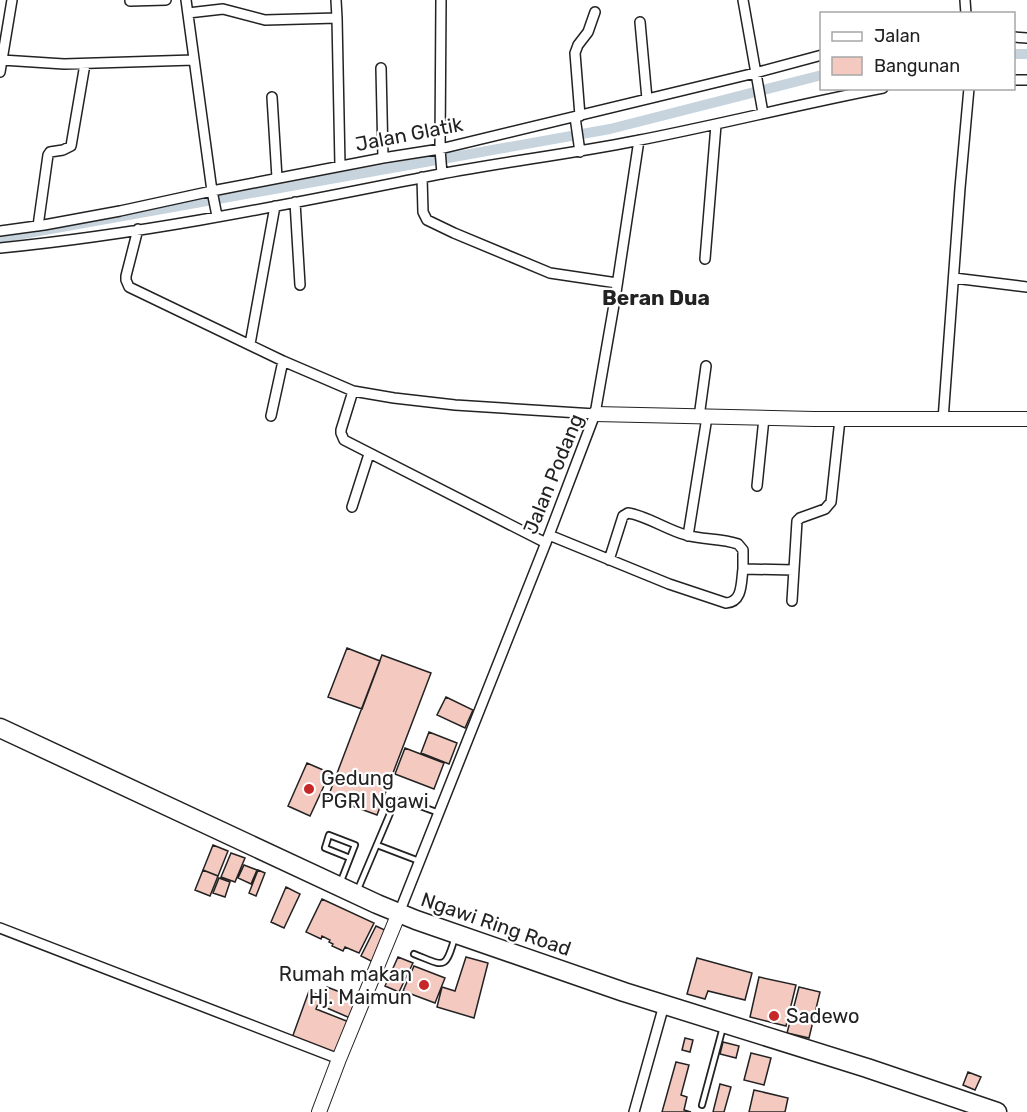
<svg xmlns="http://www.w3.org/2000/svg" width="1027" height="1112" viewBox="0 0 1027 1112" font-family="Rubik,sans-serif">
<style>
.lines{fill:none;stroke-linecap:round;stroke-linejoin:round}
.canal{stroke:#c7d3dd;stroke-width:10}
.building{fill:#f3c9c0;stroke:#222;stroke-width:1.5}
.lane-casing{stroke:#222;stroke-width:8}
.street-casing{stroke:#222;stroke-width:12}
.secondary-casing{stroke:#222;stroke-width:16}
.highway-casing{stroke:#222;stroke-width:21}
.lane{stroke:#fff;stroke-width:4.5}
.street{stroke:#fff;stroke-width:9}
.secondary{stroke:#fff;stroke-width:14}
.highway{stroke:#fff;stroke-width:18}
.poi-dot{fill:#c62828;stroke:#fff;stroke-width:2}
.labels{text-anchor:middle;stroke-width:4.5;stroke-linejoin:round;paint-order:stroke}
.street-label{font-size:20px;fill:#222;stroke:#fff}
.poi-label{font-size:20px;fill:#222;stroke:#fff;text-anchor:start}
.neighbourhood-label{font-size:21px;font-weight:bold;fill:#222;stroke:#fff}
</style>
<rect width="100%" height="100%" fill="#fff"/>
<g class="lines">
<path class="canal" d="M1014,54H1027
M0,238L610,129L822,75"/>
</g>
<path class="building" d="M347,648L380,661L362,709L328,697Z
M382,655L431,673L377,815L328,797Z
M446,697L473,710L465,728L437,715Z
M429,732L457,743L449,764L421,753Z
M405,748L444,763L434,789L395,774Z
M307,763L330,773L310,816L288,806Z
M213,845L228,851L218,876L203,870Z
M231,853L245,858L235,882L221,877Z
M244,865L257,870L251,884L238,878Z
M203,870L218,876L210,896L195,890Z
M258,870L265,873L256,896L249,893Z
M219,878L230,882L225,897L213,893Z
M286,887L300,894L284,928L271,922Z
M322,899L374,923L359,953L345,947L343,951L332,946L333,944L329,942L330,940L322,936L321,939L306,932Z
M376,926L387,931L373,962L361,956Z
M398,957L413,963L399,992L385,986Z
M466,957L488,963L474,1018L437,1007L442,987L455,991Z
M697,958L752,973L745,1000L708,991L705,999L687,994Z
M414,966L445,978L435,1003L403,991Z
M759,977L796,985L786,1026L750,1017Z
M327,987L358,999L350,1018L320,1005Z
M799,987L820,992L809,1038L787,1033Z
M309,991L321,996L316,1009L349,1022L336,1055L292,1038Z
M685,1038L693,1040L690,1052L682,1050Z
M723,1042L739,1046L736,1058L720,1054Z
M751,1053L771,1058L764,1085L744,1080Z
M676,1062L689,1065L681,1095L687,1097L684,1110L691,1112H662Z
M968,1072L981,1077L975,1090L963,1085Z
M720,1084L731,1087L724,1112H713Z
M754,1090L788,1098L785,1112H749Z"/>
<g class="lines">
<defs>
<path id="lane" d="M377,845L419,861
M341,881L355,845L329,835L325,848L350,858
M358,889L394,804L398,800H404L439,813
M414,954C445,966 445,971 455,937
M702,1105L723,1027"/>
<path id="street" d="M186,0L212,191L217,216
M336,0L337,18L340,166
M441,0L440,149L442,174
M743,0L763,113
M965,0L966,14
M130,1L166,0
M188,13L223,9L265,20L337,18
M640,22L647,99
M1014,37L1027,38
M2,60L64,64L194,60
M381,68L383,158
M0,72L12,0
M1014,80H1027
M272,97L277,178
M580,116L575,53L578,45L588,32L595,12
M575,117L580,152
M422,177L423,212L427,220L454,233L550,273L617,283
M295,202L300,285
M38,226L48,155L50,152L63,150L71,146L85,64
M138,229L126,276V280L129,287L283,361L353,391L394,398L455,405L595,414
M0,231L44,225L120,211L212,191L383,158L440,149L755,73L822,55
M0,248C143,234 284,205 425,177C494,163 565,155 635,141C718,125 800,104 883,88
M705,259L716,125
M954,278L1027,287
M250,344L275,206
M353,391L341,430V433L344,440L546,543
M271,416L283,361
M699,417L706,366
M943,420L960,188L969,88
M757,486L764,418
M352,507L369,454
M549,535L669,584L726,603C743,602 741,582 743,569L794,570
M688,536L707,417
M609,560L623,516L628,513C645,515 667,530 686,535C703,540 721,538 738,544L743,550V569
M792,601L797,521L800,518L825,509L831,502L840,419
M399,913L549,535L595,414L615,299L639,140
M0,928L339,1059
M634,1112L664,1005"/>
<path id="secondary" d="M595,414L814,419H1027
M319,1112L339,1059L399,913"/>
<path id="highway" d="M0,728L377,904L416,920L624,992L867,1068L997,1112"/>
</defs>
<use href="#lane" class="lane-casing"/>
<use href="#street" class="street-casing"/>
<use href="#secondary" class="secondary-casing"/>
<use href="#highway" class="highway-casing"/>
<use href="#lane" class="lane"/>
<use href="#street" class="street"/>
<use href="#secondary" class="secondary"/>
<use href="#highway" class="highway"/>
</g>
<g class="poi-dot">
<circle cx="309" cy="789" r="6"/>
<circle cx="424" cy="985" r="6"/>
<circle cx="774" cy="1016" r="6"/>
</g>
<g class="labels">
<g class="street-label">
<text transform="translate(409 134) rotate(-11)" y="7">Jalan Glatik</text>
<text transform="translate(553 474) rotate(-68)" y="7">Jalan Podang</text>
<text transform="translate(496 924) rotate(19)" y="7">Ngawi Ring Road</text>
</g>
<g class="poi-label">
<text x="321" y="785">Gedung<tspan x="321" dy="23">PGRI Ngawi</tspan></text>
<text x="412" y="981" text-anchor="end">Rumah makan<tspan x="412" dy="23">Hj. Maimun</tspan></text>
<text x="786" y="1023">Sadewo</text>
</g>
<g class="neighbourhood-label">
<text x="656" y="305">Beran Dua</text>
</g>
</g>
<rect x="820" y="12" width="195" height="78" fill="#ffffff" stroke="#a7a7a7" stroke-width="1.5"/>
<rect x="832" y="32" width="30" height="9" fill="#ffffff" stroke="#a7a7a7" stroke-width="1.5"/>
<text x="874" y="42" font-size="18" fill="#222222">Jalan</text>
<rect x="832" y="57" width="30" height="18" fill="#f3c9c0" stroke="#a7a7a7" stroke-width="1.5"/>
<text x="874" y="72" font-size="18" fill="#222222">Bangunan</text>
</svg>
